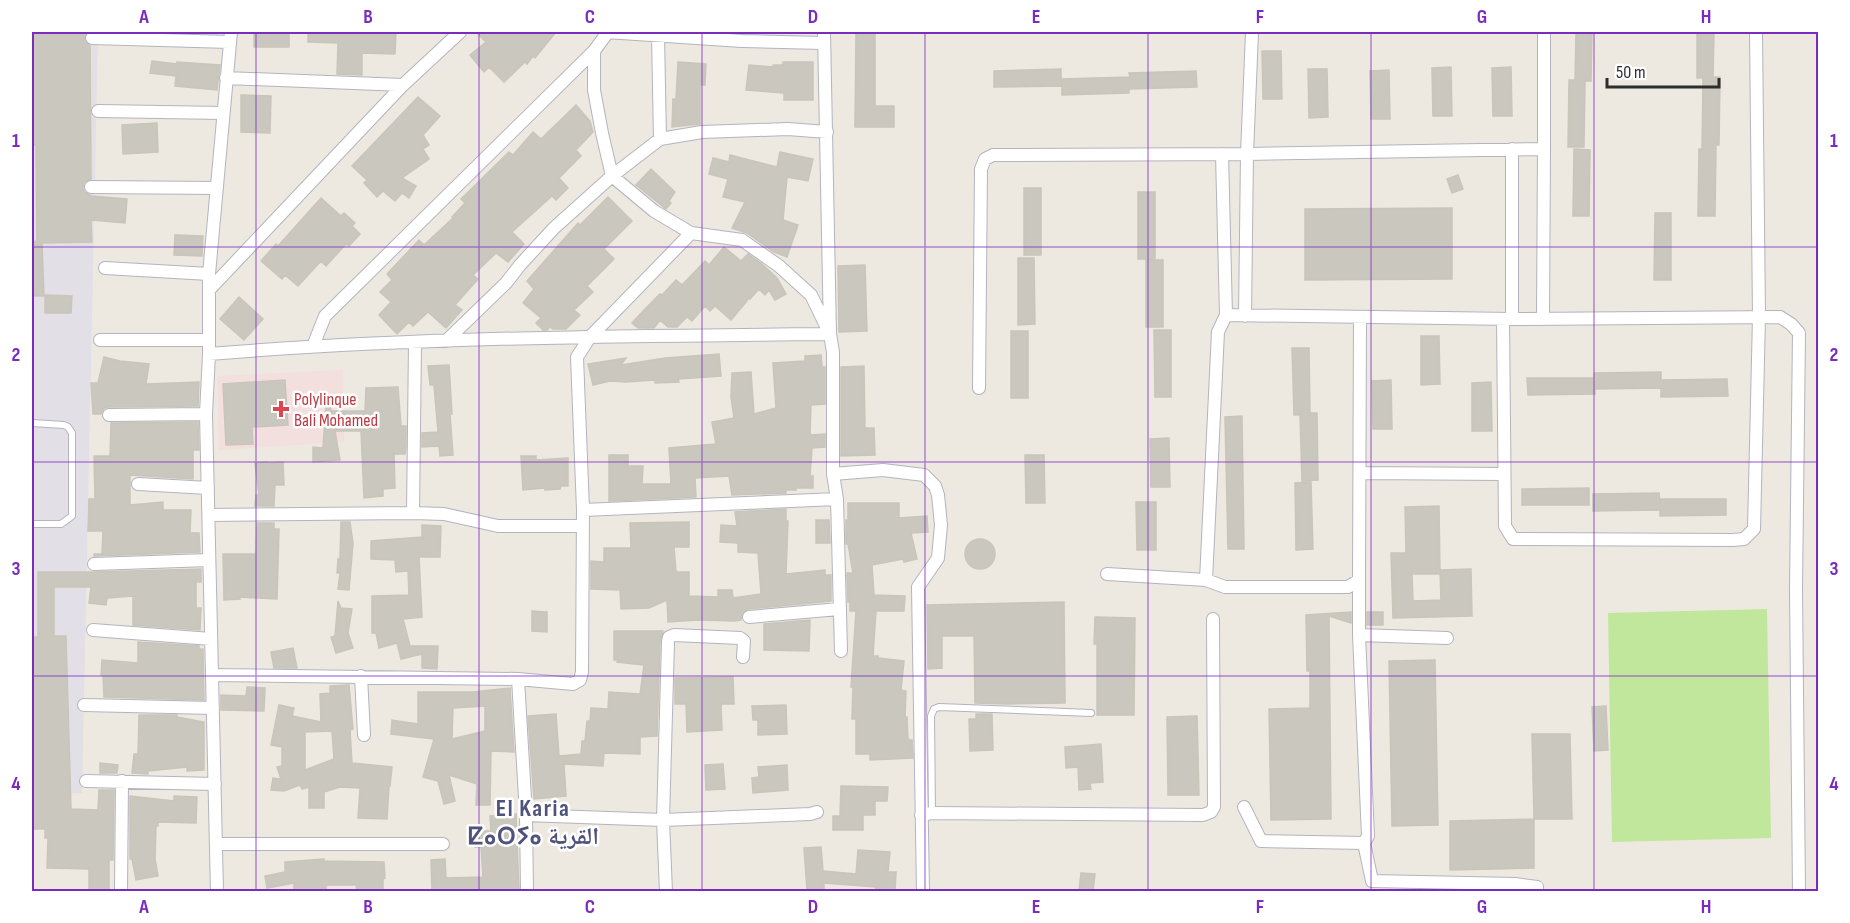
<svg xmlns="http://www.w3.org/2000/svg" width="1850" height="923" viewBox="0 0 1850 923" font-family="'Sofia Sans Condensed','Noto Naskh Arabic','Noto Sans Tifinagh',sans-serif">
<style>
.industrial{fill:#e2e0e6}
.medical{fill:#f3dfde}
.pitch{fill:#c0e79c}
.building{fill:#c9c7be;stroke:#c9c5b9;stroke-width:1.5;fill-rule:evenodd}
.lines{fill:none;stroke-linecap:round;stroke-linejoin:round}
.lane-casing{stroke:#b3b4bf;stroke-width:8}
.street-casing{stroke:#b3b4bf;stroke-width:14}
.lane{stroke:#fff;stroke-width:6}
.street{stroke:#fff;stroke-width:12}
.grid{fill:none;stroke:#7b2cbf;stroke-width:1.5;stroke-opacity:0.55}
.health-dot{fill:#e0444e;stroke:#fff;stroke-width:2}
.labels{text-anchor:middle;stroke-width:5;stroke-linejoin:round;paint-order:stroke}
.health-label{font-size:18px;fill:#be3a42;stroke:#fff;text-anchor:start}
.district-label{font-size:24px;font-weight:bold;letter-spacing:1.5px;fill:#4e527c;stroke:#fff}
.neatline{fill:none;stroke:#7b2cbf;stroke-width:2}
.grid-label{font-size:20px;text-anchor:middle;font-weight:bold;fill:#7b2cbf}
</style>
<rect width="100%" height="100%" fill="#ede9e0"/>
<path class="industrial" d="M32,32H98L82,793L32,795Z"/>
<path class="medical" d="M343,370L344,442L219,450L217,376Z"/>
<path class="pitch" d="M1767,609L1771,838L1612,842L1608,613Z"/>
<path class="building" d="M32,32H87L84,38L85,42L90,46L91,179L84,182L83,188L84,192L91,196L127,199L125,223L91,220L92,242L42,243L44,296H32V242L37,241L36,145H32Z
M254,32H289V47H254Z
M308,32H396L395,54L362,53V75L337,74L338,43L308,42Z
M476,32H556L535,58L533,56L527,64L525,62L504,82L489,67L484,72L470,55L486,42Z
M856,32H875V106H894V127H855Z
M1576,32H1592L1591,81H1585L1584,147H1568L1569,80H1575Z
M1697,32H1714L1713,77H1720L1719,145H1716L1715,216H1698L1699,149H1702L1703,78H1697Z
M1262,51H1281L1282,99H1263Z
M152,61L177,64V62L220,65L217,90L175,86L176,76L150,73Z
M678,62L706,64L705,85H700V124L672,127L673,99H676Z
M783,62H813V100H784V93L746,90L749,65L773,67V65H783Z
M1451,67L1452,116H1433L1432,68Z
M1511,67L1512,116H1493L1492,68Z
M1061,69V86L994,87V71Z
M1308,69H1327L1328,117L1309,118Z
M1389,70L1390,119H1371L1370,71Z
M1196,71L1197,87L1129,89V93L1062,95V79L1130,77L1129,73Z
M241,95L271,96L270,133L241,132Z
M418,97L440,116L423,135L429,145L423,149L429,159L402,178L416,186L409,198L402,193L395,201L383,191L377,197L364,183L367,180L352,166Z
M576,105L590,121L593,132L576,150L581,156L559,178L568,188L556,200L552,196L512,232L524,244L508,262L496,253L473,275L478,279L455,305L462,310L446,328L428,312L413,326L409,322L397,334L379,315L391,302L380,292L392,280L387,274L419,240L424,245L453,218L452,217L465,203L461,199L509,152L513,155L533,132L541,139Z
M157,123L158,152L123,154L122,125Z
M1574,149L1590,150L1589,216H1573Z
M780,152L813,159L808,181L787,177L783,220L798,225L787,257L774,252L747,233L732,228L745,202L723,197L728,179L709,174L713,158L729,162L730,155L777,167Z
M651,169L675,192L669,201L671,203L666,209L636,185Z
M1458,175L1463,189L1452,193L1447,179Z
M1024,188H1041V255H1024Z
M1138,192H1155V259H1138Z
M608,197L632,221L604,249L614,259L587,286L593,292L574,310L580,315L566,329H553L550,327L547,330H543L536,323L541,318L523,303L534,289L527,281L578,223L580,225Z
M321,198L341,216L344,213L355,223L352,226L360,234L349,246L346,244L326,266L321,261L298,286L285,275L282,279L261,261L276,244L278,246Z
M1452,208V279L1305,280V209Z
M1655,213H1671V280H1654Z
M175,235L203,236L202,256L174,255Z
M724,247L741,261L748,254L762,264L777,278L786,294L775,300L769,290L765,295L759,289L750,299H747V301L731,320L715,306L710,311L705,306L692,321L687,317L677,327H668L660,320L654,328H638L632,323L644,310L660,294L662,295L676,280L682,285L705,261L709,265Z
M1018,258H1034L1035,324L1018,325Z
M1146,260H1163V327H1146Z
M865,265L867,331L839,332L838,266Z
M45,295L72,296L71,313H45Z
M239,297L263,319L244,340L220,319Z
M1154,330H1171V397H1155Z
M1011,331H1028V398H1011Z
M1421,336H1439L1440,384L1421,385Z
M1292,348H1309L1310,413H1317L1318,480L1302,481L1300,415H1294Z
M719,354L721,376L678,379L679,382L655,383V380L626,382L610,381L593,385L588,364L626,358L621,365L665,358Z
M821,355L822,367H825V404L811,405L810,435L825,434V447L812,448L810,476H813V488H796V490H786V493L732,495L729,476L695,478L696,497L609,501V455H628V466H643L642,484H671L669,448L716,444L712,422L734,418L731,397L732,373L751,372L754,414L776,408L773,363L805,361V356Z
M104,357L120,361L149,364L146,384L199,382L198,406L109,407L104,408L101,414H93L91,383H98Z
M449,365L452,414H450L453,455L440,456L439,446L422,447V433L438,432L434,385H430L428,366Z
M864,366L865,428H874L875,455L841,456V367Z
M1661,372V380L1727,379L1728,396L1661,397V388L1595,389V394L1528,395L1527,378H1594V373Z
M285,380L288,425L252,427L253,444L226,445L223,384Z
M1391,380L1392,429H1373L1372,381Z
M1491,382L1492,431H1472V383Z
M398,387L401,426H406V448L405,454H394L395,488L383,489V496L364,498L361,431H335L340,460L313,462V447L323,448L326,404H330L332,416V411H365L366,388Z
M1242,416L1244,549H1228L1225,417Z
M198,422L199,450H193V479L130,475V505L163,502V510H191L190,533H199L200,552L94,556V554H102L103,531H88L89,499H95L94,456H110L111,423Z
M1169,438L1170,487H1151L1150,439Z
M1025,455H1044L1045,503H1026Z
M521,456H536V460L568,458V486H561L560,489L545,490V488L523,490Z
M267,462L268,463L283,462L284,485H275L274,506H255L256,495H259L255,463Z
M1311,482L1313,549L1296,550L1295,483Z
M1589,488V505H1522V489Z
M1659,493L1660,504V499H1726V515L1660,516V510L1593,511V494Z
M1136,502H1156V550H1137Z
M848,503H899V518L927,516L928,532L911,533L917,559L904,562L903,559L872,565L874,595L905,596L904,611H876L873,656H878V658L904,661L901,690L906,691L905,717H907L908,740H912L913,758L870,760V754H856V719H852L853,687H851L856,611H850V601L848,602L847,573H853L848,544H846V520H848Z
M1439,506L1440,574H1412L1413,601L1441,600L1440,570L1471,569L1472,616L1393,618L1391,553H1406L1405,507Z
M786,509V521H788L786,574L825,570V575H831V601L748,609L742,613L741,620L734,621L697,620L668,622L667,600L649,608L621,609L620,590L591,589V561L604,562V548H631L630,523L689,522V547H674L676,572H689V596L718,597V590H732L733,598L761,594L758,553L738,552V543L720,542L721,525L737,526L735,512Z
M816,520H829L830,543H816Z
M341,522H350L353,543L349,590L338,589L340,573H337L338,559H340Z
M257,523H274V529H279L277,599L239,597L240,599L224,600L223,554H256Z
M422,525L441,526L440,557H419L422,617L403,619L410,646H438L437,669L422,668V654L401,659L397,643L379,648L376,633H372V596L409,595L408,571L396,572L395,560L371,559V541L422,537Z
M965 554a15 15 0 1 1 30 0a15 15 0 1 1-30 0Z
M201,569V582H196V608H201L200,630L133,625V596L107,598L106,605L89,603L91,587H54V636H66L71,809L98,810L99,790H114L113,860H109V891H89V869L47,868L48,838H45V829H32V637H38V572H94Z
M338,601L341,608L352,609L348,633L353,648L336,653L331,637L335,636Z
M1064,602L1065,703L1008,704L975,703L974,636H942V668L928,669L927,605Z
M532,611L547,612V632L532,631Z
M1351,612V623L1329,616L1331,819L1271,820L1269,709L1310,708V671H1307L1306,615Z
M1367,612H1383V625H1367Z
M1095,617L1135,618L1134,715H1097V644H1094Z
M810,620L809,651L764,650V624Z
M614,631H663L660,642L657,736L640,737V754L604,753L603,766L564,764L566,796L534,799L528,716L556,714L559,756L581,754L582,741H585L587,721H590L591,708L608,709L609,692L640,694L644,665L617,662L618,660H614Z
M138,642L199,646V649H203L204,700L104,697L103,675H101L102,660L138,663Z
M293,648L297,668H274L271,652Z
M1435,660L1438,825L1392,826L1389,661Z
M733,677L734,704H721L722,730L687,732L686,704H675V678Z
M349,685L353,729L350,730L352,763L392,767L390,786H389L387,819L358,818L360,788L340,787L324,792V808H309V787L302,789L300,785L284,791L271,790L273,778L281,779L277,767L282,766V747L271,745L279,705L294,708L292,716L321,722L320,694L330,693V686ZM332,731L334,759L305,770V732Z
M247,687L265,688L264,711L221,710V695L246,696Z
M510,688L514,752L491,751L490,805H476L477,784L449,775L455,801L444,804L438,781L423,777L434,739L391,734L392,720L418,724V692H473ZM485,706V731L452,739L453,708Z
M786,705L787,734L758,735V720H753L752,706Z
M1606,706L1608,750L1594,751L1592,707Z
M976,714H992L993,750L970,751L969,719H976Z
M139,715H177V717L204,722V770L187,771V767L148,771V774L132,773L134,754H138Z
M1197,716L1199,795H1168L1167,717Z
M1532,734H1570L1572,819H1534Z
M1101,744L1103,782L1090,783L1091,789L1079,790L1078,767L1066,768L1065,747Z
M100,763L118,765L117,773H100Z
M723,764L725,789L706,790L705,765Z
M787,765L788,790L753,793L752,778L759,777L758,767Z
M841,786L888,787L887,801H875V815H863V830H833V816H840Z
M130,796L174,801V796L197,797L196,823L158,822V826H156L155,859L158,876L136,880L132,859H130Z
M516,814L519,891H432L431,860L445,859L446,878L483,877L481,847H475V831H491L490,816Z
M1534,819V868L1450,870V821Z
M821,847L823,871L856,874L858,850L890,852L888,872H896L895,891H875L876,887L824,883V889L807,890L804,848Z
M324,859V861L384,862L385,878L383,879V891H357L356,885H326V891H294V883L267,888L265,876L285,872V862Z
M1081,873L1095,874L1093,891H1079Z"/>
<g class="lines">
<defs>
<path id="lane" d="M32,423L64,425L68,427L72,433V516L61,524H32
M932,813L931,716L934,709L939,707L1091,713"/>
<path id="street" d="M606,32L742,41L823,43
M824,32L830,334L833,352V474L837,499L841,651
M1252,32L1247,154L1544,149L1543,319
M658,35L660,139
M92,38L230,42
M226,78L403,85
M98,111L223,113
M1544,149V32
M1222,154L1226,315
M91,187L217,188
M105,268L209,274
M209,290L403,85L460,32
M1503,319L1505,526L1513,539L1733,540L1744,539L1754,529L1759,317L1756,32
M1512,319V149
M100,340H208
M446,341L506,283L520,265L554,228L612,176L660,139L702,132L788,129L827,132
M313,346L325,316L594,51L608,32
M209,354C416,337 623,336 830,334L811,295L779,266L742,240L691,233L654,211L612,176L602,133L594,90V51
M979,388L981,169L985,159L993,155L1247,154L1245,316
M109,415L206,414
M1360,473L1504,474
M833,474L883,470L924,475L935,486L938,495L941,525L938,558L918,587L923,892
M138,484L208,488
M583,510L837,499
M413,513L415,343
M209,515L413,513L444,514L498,526H583
M94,564L209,560
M1107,574L1206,580L1225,587H1348L1359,580L1360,318
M1206,580L1218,332L1226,315L1512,319L1780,317L1791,324L1799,333L1796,589L1799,892
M1359,580V635L1368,836L1364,843L1372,881L1515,884L1537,887V892
M749,617L839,609
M93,630L211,639
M1359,635L1447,638
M212,675L518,679L573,684L580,680L582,672L583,510L577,357L590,337L691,233
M361,676L364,735
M518,679L526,815L527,892
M84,705L213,708
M86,781L215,784
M1244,807L1261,841L1364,843
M526,815L663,820L810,814L817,812
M921,815L932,813L1203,815L1211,812L1214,807L1213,619
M216,844H443
M121,892L122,781
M217,892L206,414L209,354V274L231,32
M666,892L663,820L668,642L669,637L674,635L740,638L744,641L743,657"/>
</defs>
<use href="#lane" class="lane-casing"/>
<use href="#street" class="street-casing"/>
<use href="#lane" class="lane"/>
<use href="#street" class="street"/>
</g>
<path class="grid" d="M256,32V892M479,32V892M702,32V892M925,32V892M1148,32V892M1371,32V892M1594,32V892M32,247H1818M32,462H1818M32,676H1818"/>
<path class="health-dot" d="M278 400h6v6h6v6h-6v6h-6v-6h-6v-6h6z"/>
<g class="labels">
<g class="health-label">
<text x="294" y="405">Polylinque<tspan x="294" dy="21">Bali Mohamed</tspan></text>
</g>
<g class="district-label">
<text x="533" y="816">El Karia<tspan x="533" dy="28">ⵇⴰⵔⵢⴰ القرية</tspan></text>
</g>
</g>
<rect width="1850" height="923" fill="none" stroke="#ffffff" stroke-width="66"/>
<path d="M1607 78v9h112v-9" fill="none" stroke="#2d2d2d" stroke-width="3"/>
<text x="1616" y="78" font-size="18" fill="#2d2d2d" stroke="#ffffff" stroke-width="4.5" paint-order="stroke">50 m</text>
<rect x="33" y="33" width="1784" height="857" class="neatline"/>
<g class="grid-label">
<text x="144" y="23">A</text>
<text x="368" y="23">B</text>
<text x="590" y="23">C</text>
<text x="813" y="23">D</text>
<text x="1036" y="23">E</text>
<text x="1260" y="23">F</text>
<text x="1482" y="23">G</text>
<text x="1706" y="23">H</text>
<text x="16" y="147">1</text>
<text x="1834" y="147">1</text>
<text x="16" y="361">2</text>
<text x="1834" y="361">2</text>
<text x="16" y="575">3</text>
<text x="1834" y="575">3</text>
<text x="16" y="790">4</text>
<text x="1834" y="790">4</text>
<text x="144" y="913">A</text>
<text x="368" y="913">B</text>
<text x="590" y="913">C</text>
<text x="813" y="913">D</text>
<text x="1036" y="913">E</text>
<text x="1260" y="913">F</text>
<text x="1482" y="913">G</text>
<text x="1706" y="913">H</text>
</g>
</svg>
